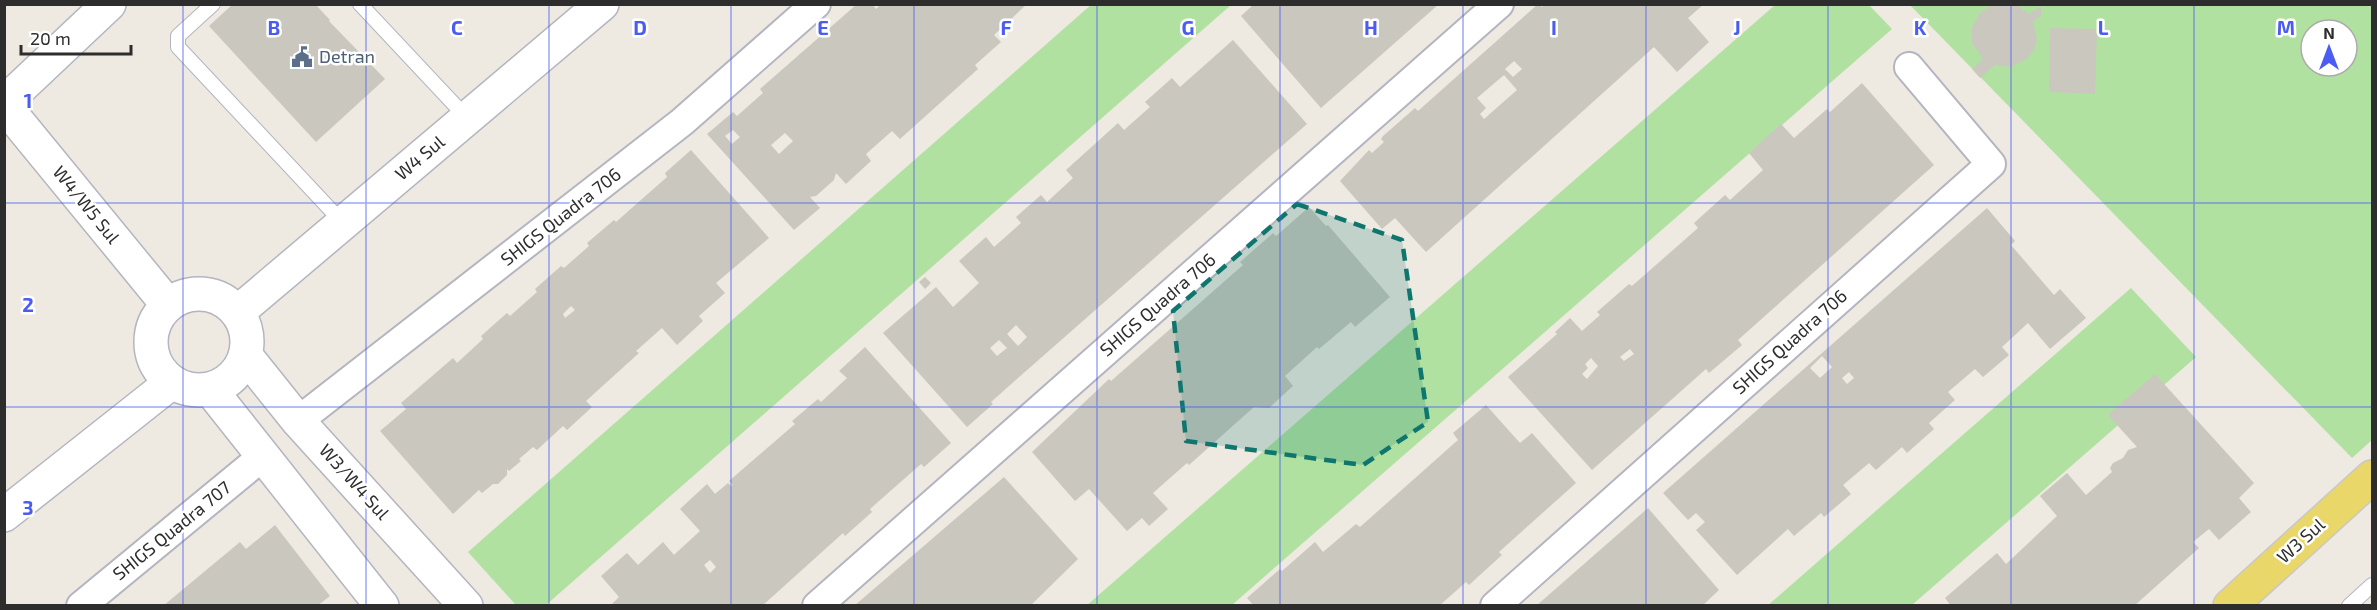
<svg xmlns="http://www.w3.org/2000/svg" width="2377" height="610" viewBox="0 0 2377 610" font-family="'Exo 2',sans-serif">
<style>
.green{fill:#b1e1a1;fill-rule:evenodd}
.building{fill:#cac7bf;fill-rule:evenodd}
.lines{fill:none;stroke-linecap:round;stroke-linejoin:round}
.lane-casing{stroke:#b4b5c0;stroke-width:16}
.street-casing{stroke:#b4b5c0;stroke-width:32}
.secondary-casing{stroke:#b4b5c0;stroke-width:36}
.primary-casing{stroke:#c8c8c8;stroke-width:36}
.lane{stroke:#fff;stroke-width:14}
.street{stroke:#fff;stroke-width:28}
.secondary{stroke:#fff;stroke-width:33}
.primary{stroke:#ead769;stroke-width:33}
.marked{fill:#0f766e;fill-opacity:0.2;stroke:#0f766e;stroke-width:4.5;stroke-dasharray:12 8;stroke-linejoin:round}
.grid{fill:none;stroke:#4a5cf1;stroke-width:1.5;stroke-opacity:0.55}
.labels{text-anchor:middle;stroke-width:5;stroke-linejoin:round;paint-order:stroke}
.service-label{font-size:18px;fill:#4e5e75;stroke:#fff;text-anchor:start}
.street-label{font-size:18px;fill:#2d2d2d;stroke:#fff}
.grid-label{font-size:20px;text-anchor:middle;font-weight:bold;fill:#4a5cf1;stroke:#fff;stroke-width:5;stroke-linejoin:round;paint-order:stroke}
</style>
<rect width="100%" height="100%" fill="#eee9e1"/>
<path class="green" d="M1092,4L1231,5L546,605H516L468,552Z
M1775,5H1869L1892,29L1232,605L1086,606Z
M1910,5H2372V440L2352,458ZM2311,30H2347V66H2311Z
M2131,288L2196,357L1912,605L1767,606Z"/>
<path class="building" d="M233,4H315L330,20L329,21L385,79L316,142L209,26Z
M857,4H872L876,9L881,4H1027L994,35L1001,42L975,65L978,69L900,139L892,131L866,154L871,161L846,184L836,173L834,180L816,196L810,197L820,208L794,230L707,134L733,112L737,116L763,93L760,89ZM733,130L740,137L732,144L725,136ZM785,133L793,141L779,154L771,145Z
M1254,4H1439L1321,108L1241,16Z
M1538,4L1542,7L1544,4H1704L1688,18L1709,42L1677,72L1654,47L1426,252L1395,218L1382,229L1340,181L1369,150L1372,153L1384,142L1381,139L1383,136L1415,108L1418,111ZM1514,61L1522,69L1513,77L1505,69ZM1504,75L1517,90L1484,119L1480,114L1486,108L1477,98Z
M1993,4H2016L2029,14L2041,6V16L2033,21L2037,39L2033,52L2026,59L2011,67L1995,65L1980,78L1972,69L1983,59L1972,43V27L1980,13Z
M2050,28L2097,29L2095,94L2049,92Z
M1233,40L1307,124L1018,378L991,402L993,404L967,427L883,333L936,287L953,307L979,283L959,261L986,237L994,247L1021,223L1016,217L1041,195L1047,202L1073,178L1066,170L1118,123L1124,130L1150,107L1145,102L1172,78L1180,87ZM1016,325L1027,337L1018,346L1007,334ZM999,340L1007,348L997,356L990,348Z
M1862,83L1934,165L1738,340L1742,345L1709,373L1706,369L1592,470L1508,377L1557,334L1555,332L1570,318L1582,331L1600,315L1597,312L1629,284L1632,286L1698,228L1694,223L1725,195L1730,200L1763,170L1749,153L1781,124L1794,138L1827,109L1830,112ZM1630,349L1634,354L1624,361L1620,357ZM1591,358L1598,366L1587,379L1582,374L1588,368L1585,364Z
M691,150L769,238L716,283L725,293L699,316L703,321L677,345L662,328L636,351L639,353L586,401L592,407L567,430L563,426L537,450L533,447L519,459L521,461L509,471L507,469V475L498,484H493L482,493L479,490L453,514L380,431L406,409L401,403L453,358L457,363L483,339L481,336L507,313L510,316L537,292L535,289L561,266L564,268L589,246L587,243L614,220L616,222L667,177L665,173ZM571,306L575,310L565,318L563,314Z
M1309,207L1326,226L1328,225L1390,297L1355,327L1351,322L1319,349L1317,347L1285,376L1293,386L1269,408L1254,407L1189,465L1187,463L1153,493L1168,509L1149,526L1142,518L1127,531L1089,489L1075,501L1032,452L1109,379L1111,381L1243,265L1240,262L1273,233L1276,236Z
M1987,208L2015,241L2011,245L2054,295L2060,289L2086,318L2050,349L2028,323L2002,347L2009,355L1983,377L1975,369L1948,392L1955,400L1929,423L1934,429L1907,453L1902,447L1876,470L1869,463L1843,485L1851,494L1824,517L1821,513L1794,536L1788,529L1737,575L1696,530L1705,522L1696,513L1688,520L1663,493ZM1822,356L1832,367L1820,378L1810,368ZM1849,372L1854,378L1847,384L1842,378Z
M925,277L931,283L925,289L919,282Z
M865,347L951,443L924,467L921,464L870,509L872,512L845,536L843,533L762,606H610L619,597L601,576L627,553L638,565L663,542L674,555L676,553L700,531L680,509L707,484L715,494L728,483L731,486L733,485L729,481L795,424L792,421L818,399L821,402L847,378L839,371ZM710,560L716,567L710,573L704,565Z
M2155,374L2254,483L2239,498L2251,512L2219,540L2209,529L2193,542L2199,548L2134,606H1951L1945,598L1997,553L2006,564L2057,516L2040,496L2067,473L2086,495L2112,472L2110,468L2113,463L2123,458L2128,450L2137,447L2108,415Z
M1486,405L1520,443L1532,433L1576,483L1499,552L1502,555L1469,585L1466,582L1439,606H1254L1247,598L1280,569L1282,571L1315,542L1323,552L1356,524L1360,527L1458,440L1453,433Z
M1004,477L1078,559L1030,606H854Z
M1648,508L1719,590L1702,606H1536Z
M275,525L330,596L317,606H163L240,542L246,549Z"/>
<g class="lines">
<defs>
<path id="lane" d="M213,4L178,36V47L343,223
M360,4L467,118
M2349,606L2372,585"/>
<path id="street" d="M298,421L682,122L816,4
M81,606L263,456
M817,606L1499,4
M1495,606L1991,164L1909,67"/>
<path id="secondary" d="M4,103L109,4
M4,105L168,305
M151 342a48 48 0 1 1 96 0a48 48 0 1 1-96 0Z
M238,312L602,4
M246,356L298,421L466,606
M210,389L382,606
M4,515L172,382"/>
<path id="primary" d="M2230,606L2372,477"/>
</defs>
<use href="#lane" class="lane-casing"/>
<use href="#street" class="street-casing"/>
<use href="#secondary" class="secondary-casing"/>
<use href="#primary" class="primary-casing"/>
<use href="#lane" class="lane"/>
<use href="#street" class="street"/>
<use href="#secondary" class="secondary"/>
<use href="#primary" class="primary"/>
</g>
<path class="marked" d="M1297,204L1402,240L1428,422L1363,465L1186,441L1173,311Z"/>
<path class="grid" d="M183,4V606M366,4V606M549,4V606M731,4V606M914,4V606M1097,4V606M1280,4V606M1463,4V606M1646,4V606M1828,4V606M2011,4V606M2194,4V606M4,203H2372M4,407H2372"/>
<defs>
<symbol id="civic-bare" viewBox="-9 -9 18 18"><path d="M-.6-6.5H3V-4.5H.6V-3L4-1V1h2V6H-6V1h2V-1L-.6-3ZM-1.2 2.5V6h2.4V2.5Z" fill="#5c6f8a" stroke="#fff" stroke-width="2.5" paint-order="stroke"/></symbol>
</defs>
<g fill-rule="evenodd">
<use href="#civic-bare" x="287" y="42" width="30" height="30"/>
</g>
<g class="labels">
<g class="service-label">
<text x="319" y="63">Detran</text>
</g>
<g class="street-label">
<text transform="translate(420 158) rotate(-40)" y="6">W4 Sul</text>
<text transform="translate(86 205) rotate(51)" y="6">W4/W5 Sul</text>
<text transform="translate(561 217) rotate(-38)" y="6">SHIGS Quadra 706</text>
<text transform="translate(1158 305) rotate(-41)" y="6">SHIGS Quadra 706</text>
<text transform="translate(1790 342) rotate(-42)" y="6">SHIGS Quadra 706</text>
<text transform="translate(354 482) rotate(48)" y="6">W3/W4 Sul</text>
<text transform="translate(172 531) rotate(-39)" y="6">SHIGS Quadra 707</text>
<text transform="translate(2301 541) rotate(-42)" y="6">W3 Sul</text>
</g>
</g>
<g class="grid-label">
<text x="274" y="35">B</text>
<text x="457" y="35">C</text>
<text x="640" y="35">D</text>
<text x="823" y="35">E</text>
<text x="1006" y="35">F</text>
<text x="1188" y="35">G</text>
<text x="1371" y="35">H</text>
<text x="1554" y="35">I</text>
<text x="1737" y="35">J</text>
<text x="1920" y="35">K</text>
<text x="2103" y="35">L</text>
<text x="2286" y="35">M</text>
<text x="28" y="108">1</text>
<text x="28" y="312">2</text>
<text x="28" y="515">3</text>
</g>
<rect width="2377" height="610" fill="none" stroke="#2d2d2d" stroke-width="12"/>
<g transform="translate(2329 48)"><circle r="28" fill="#ffffff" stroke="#ababab" stroke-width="1.5"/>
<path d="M0-4.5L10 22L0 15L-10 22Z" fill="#4a5cf1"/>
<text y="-9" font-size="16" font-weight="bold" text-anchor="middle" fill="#2d2d2d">N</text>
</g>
<path d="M21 45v9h110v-9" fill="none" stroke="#2d2d2d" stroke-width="3"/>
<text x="30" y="45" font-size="18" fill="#2d2d2d" stroke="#ffffff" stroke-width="4.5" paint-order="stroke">20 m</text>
</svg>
